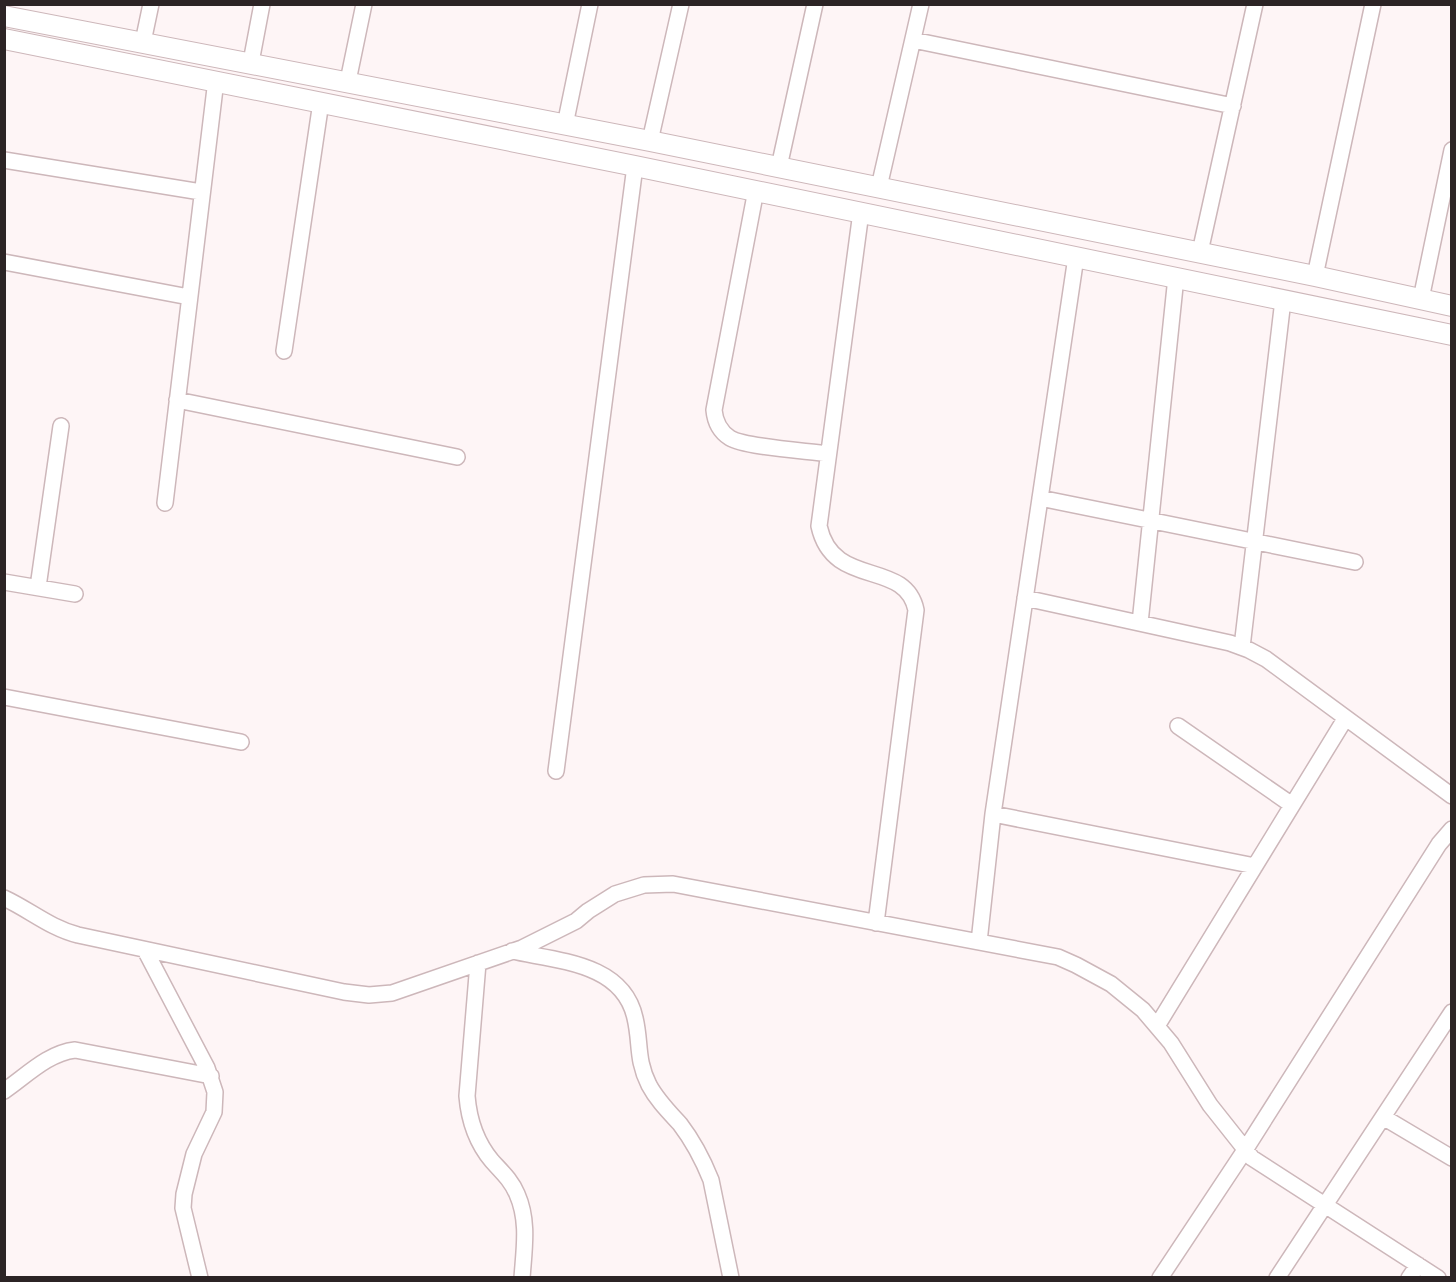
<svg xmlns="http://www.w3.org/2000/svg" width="1456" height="1282" viewBox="0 0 1456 1282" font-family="'Source Sans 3',sans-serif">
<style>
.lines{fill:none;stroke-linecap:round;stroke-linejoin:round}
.minor-casing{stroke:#cdb7ba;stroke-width:18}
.tertiary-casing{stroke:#cdb7ba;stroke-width:22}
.minor{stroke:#fff;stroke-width:15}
.tertiary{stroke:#fff;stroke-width:20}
</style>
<rect width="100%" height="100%" fill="#fef5f6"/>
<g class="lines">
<defs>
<path id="minor" d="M913,40L1233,106
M143,42L151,4
M251,62L262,4
M348,81L364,4
M565,125L590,4
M650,141L681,4
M4,160L201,192
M779,167L815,4
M879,187L921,4
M756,190L714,410C715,421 719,431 730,438C744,447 808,451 828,454
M861,212L819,526C833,590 905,558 916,610L876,923
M1200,252L1255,4
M4,262L189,297
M1315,276L1373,4
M1421,299L1452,150
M284,351L321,102
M177,400L457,457
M1040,498L1355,562
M165,503L216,80
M4,582L75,594
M38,587L61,426
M1025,598L1230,643L1249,650L1266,659L1452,796
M1140,623L1176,277
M1242,647L1283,300
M4,697L241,742
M1178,726L1292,805
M556,771L635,166
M993,814L1255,866
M4,898C30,910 50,928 78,935L344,992L369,995L392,993L522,948L576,921L588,911L615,894L644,885L673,884L1058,957L1076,965L1111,984L1143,1010L1171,1043L1210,1105L1252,1158L1438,1278
M979,942L993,814L1076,257
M145,950L207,1068L215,1092L214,1112L194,1154L184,1194L183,1208L200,1278
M512,951C558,961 623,963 635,1018C641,1043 636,1059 649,1085C657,1100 668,1111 680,1124C693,1141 703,1160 711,1180L731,1278
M478,963L467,1096C469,1121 476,1142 492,1161C502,1172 511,1180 517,1194C529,1221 524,1249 522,1278
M1157,1026L1345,719
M4,1091C26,1076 48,1053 75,1050L211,1076
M1383,1117L1452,1158
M1160,1278L1245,1150L1439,844L1452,829
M1277,1278L1452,1012
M1409,1278L1418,1265"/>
<path id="tertiary" d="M4,16L650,141L1315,276L1452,306
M4,39L635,166L1452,335"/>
</defs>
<use href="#minor" class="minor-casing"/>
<use href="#tertiary" class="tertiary-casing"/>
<use href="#minor" class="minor"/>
<use href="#tertiary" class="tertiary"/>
</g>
<rect width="1456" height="1282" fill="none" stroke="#2c2425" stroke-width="12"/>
</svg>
